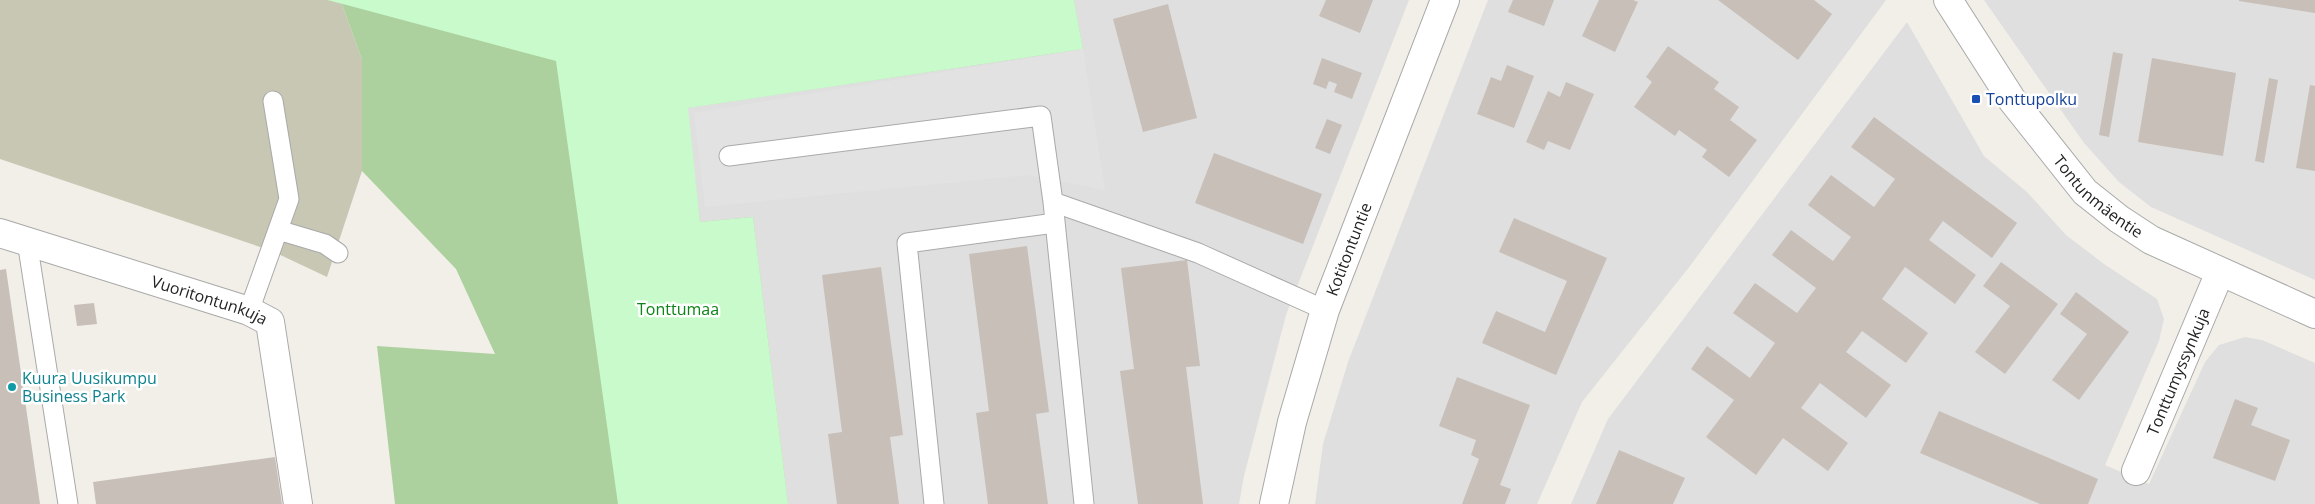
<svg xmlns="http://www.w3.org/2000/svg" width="2315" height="504" viewBox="0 0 2315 504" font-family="'Open Sans',sans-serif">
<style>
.residential{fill:#e0dfdf}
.construction{fill:#c7c7b4}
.forest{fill:#add19e}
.park{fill:#c8facc}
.parking{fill:#e2e2e2}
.building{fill:#c7bfb8}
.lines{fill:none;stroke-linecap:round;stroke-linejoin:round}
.service-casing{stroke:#a9a9a9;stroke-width:21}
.minor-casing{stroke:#a9a9a9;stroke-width:30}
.tertiary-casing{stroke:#a9a9a9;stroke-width:30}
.service{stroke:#fff;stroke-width:19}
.minor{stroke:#fff;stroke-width:28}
.tertiary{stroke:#fff;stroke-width:28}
.transit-dot{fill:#1a4fb4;stroke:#fff;stroke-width:2}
.culture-dot{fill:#0f9aa8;stroke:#fff;stroke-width:2}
.labels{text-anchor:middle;stroke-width:5;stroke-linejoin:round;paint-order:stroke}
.transit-label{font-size:16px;fill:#164399;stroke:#fff;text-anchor:start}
.street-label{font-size:16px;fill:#222;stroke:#fff}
.park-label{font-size:16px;fill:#0c8416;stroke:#fff}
.culture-label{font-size:16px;fill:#0d838f;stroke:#fff;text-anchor:start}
</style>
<rect width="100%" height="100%" fill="#f2efe9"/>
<path class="residential" d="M1074,0H1409L1286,315L1244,476L1239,504H788L753,218L700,222L687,108L1083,49Z
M1488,0H1886L1690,266L1582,402L1537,504H1315L1323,444L1348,362Z
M1984,0H2315V280L2151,207L2119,182L2084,143Z
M1907,22L1984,156L2028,193L2066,235L2104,264L2157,299L2164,319L2159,341L2105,465L2149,484L2205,362L2219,345L2245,337L2262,340L2315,363V504H1571L1608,419Z"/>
<path class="construction" d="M0,0H328L342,4L362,60V171L327,277L272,251L0,159Z"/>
<path class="forest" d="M328,0H1074L1083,49L687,108L700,222L753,217L788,504H395L377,346L495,354L456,269L362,171V60L342,4Z"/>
<path class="park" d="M328,0H1074L1083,49L688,108L700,222L753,217L788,504H618L556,61Z"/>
<path class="parking" d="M1083,49L1105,190L1028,175L705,207L694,113Z"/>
<path class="building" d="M1326,0H1373L1360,33L1319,16Z
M1513,0H1554L1544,26L1508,12Z
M1599,0H1633L1638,2L1615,52L1582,36Z
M1718,0H1814L1832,14L1798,60Z
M2239,0H2315V13L2239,1Z
M1168,4L1197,118L1143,132L1113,19Z
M1668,46L1719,82L1714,89L1739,107L1730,120L1757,140L1729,177L1702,157L1707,150L1679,130L1675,136L1634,107L1652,82L1646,77Z
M2113,52L2123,54L2109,137L2099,135Z
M1322,58L1362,73L1352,99L1334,92L1337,84L1329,81L1326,89L1313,84Z
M2152,58L2236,73L2223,156L2138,142Z
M1507,65L1534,76L1514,128L1477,114L1491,77L1501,81Z
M2269,78L2278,80L2264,163L2255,161Z
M1566,82L1594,94L1570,150L1548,141L1544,150L1526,142L1548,91L1560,97Z
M2310,85L2315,86V171L2296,168Z
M1874,117L2017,223L1992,258L1943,221L1929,240L1976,275L1955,304L1905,267L1882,299L1928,333L1906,363L1862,331L1846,352L1891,385L1866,418L1820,383L1801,408L1848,443L1828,471L1783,438L1756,475L1706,437L1734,400L1691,369L1707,346L1750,378L1775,343L1733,313L1755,283L1797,313L1816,288L1772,255L1791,230L1833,261L1851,237L1808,205L1831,175L1874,207L1895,179L1851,147Z
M1327,119L1342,125L1330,154L1315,148Z
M1214,153L1322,194L1303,244L1195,203Z
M1514,218L1607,258L1556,375L1482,343L1496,311L1545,332L1567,281L1499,252Z
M1027,246L1049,412L1036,414L1048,504H988L976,413L989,411L969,254Z
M1187,260L1200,366L1186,367L1203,504H1138L1120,371L1134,369L1121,268Z
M2001,262L2058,304L2005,374L1975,352L2010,306L1983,286Z
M881,267L903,435L890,437L899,504H837L828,434L842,432L822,275Z
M6,269L40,504H0V270Z
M2076,292L2129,332L2079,400L2052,380L2087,334L2060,314Z
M94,303L97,324L77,326L74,305Z
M1457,377L1530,405L1500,485L1511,489L1505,504H1462L1479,459L1471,455L1476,440L1439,426Z
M2235,399L2258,408L2251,425L2290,440L2275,481L2213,458Z
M1939,411L2098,479L2088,504H2040L1920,453Z
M1619,450L1685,478L1673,504H1596Z
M275,457L282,504H96L93,482Z"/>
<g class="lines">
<defs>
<path id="service" d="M729,156L1041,116L1053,202
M278,230L325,244L338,253
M27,241L68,504
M249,311L289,199L273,101
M934,504L907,243L1055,223
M1084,504L1053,202L1198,253L1325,310"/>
<g id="minor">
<path id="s1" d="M0,233L249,311L270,322L298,504"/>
<path id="s2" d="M2136,471L2220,272"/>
</g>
<g id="tertiary">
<path id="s3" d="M1948,0L2012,100L2085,192L2119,219L2151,240L2315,314"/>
<path id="s4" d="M1274,504L1292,422L1325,310L1445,0"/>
</g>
</defs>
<use href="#service" class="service-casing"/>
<use href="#minor" class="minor-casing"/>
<use href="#tertiary" class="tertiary-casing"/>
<use href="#service" class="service"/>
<use href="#minor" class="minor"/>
<use href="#tertiary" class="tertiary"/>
</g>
<rect class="transit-dot" x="1971" y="94" width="10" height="10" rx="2.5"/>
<circle class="culture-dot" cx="12" cy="387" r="5"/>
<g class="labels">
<g class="transit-label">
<text x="1986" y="105">Tonttupolku</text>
</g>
<g class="street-label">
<text dy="6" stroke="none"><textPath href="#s3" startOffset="249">Tontunmäentie</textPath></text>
<text dy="6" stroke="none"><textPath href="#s4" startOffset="266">Kotitontuntie</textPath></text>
<text dy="6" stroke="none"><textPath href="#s1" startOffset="220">Vuoritontunkuja</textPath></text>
<text dy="6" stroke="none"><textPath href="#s2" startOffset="108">Tonttumyssynkuja</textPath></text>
</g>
<g class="park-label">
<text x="678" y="315">Tonttumaa</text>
</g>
<g class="culture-label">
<text x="22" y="384">Kuura Uusikumpu<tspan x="22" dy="18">Business Park</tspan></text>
</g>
</g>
</svg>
